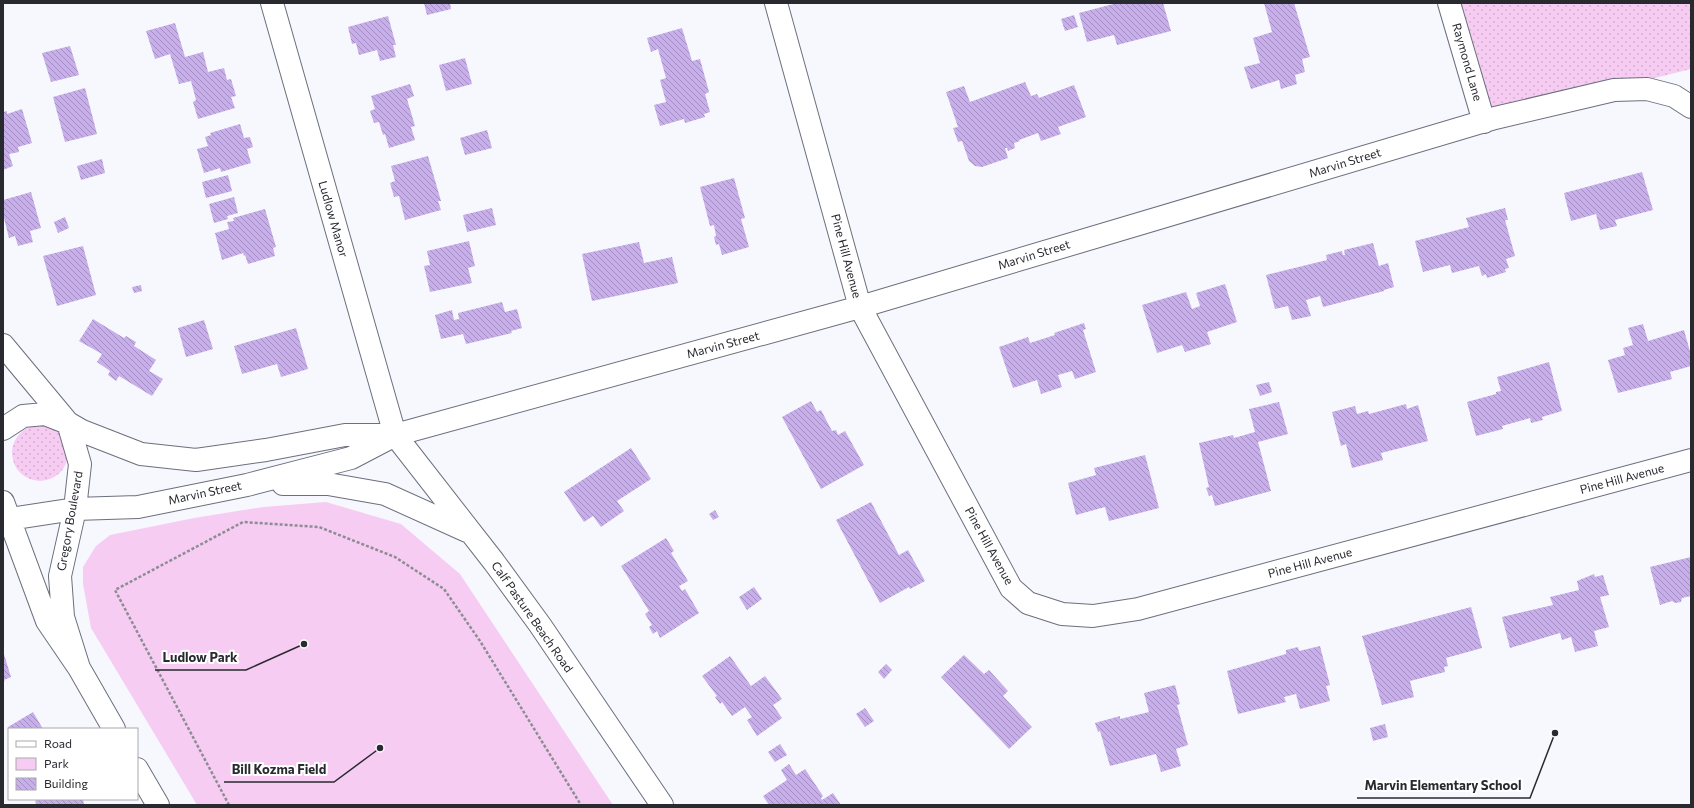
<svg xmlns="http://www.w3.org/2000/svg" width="1694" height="808" viewBox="0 0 1694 808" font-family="Commissioner,sans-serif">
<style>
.grass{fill:url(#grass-dots)}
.park{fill:#f7ccf3}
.building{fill:url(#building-back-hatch)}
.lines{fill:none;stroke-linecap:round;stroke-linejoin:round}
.minor-casing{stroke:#6c6f7d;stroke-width:24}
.path{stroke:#8b8d93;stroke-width:2.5;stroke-dasharray:3 2;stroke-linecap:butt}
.minor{stroke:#fff;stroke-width:22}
.labels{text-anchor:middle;stroke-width:4;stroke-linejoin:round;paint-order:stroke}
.street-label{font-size:12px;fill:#292a30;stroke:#fff}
.leader{fill:none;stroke:#292a30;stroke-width:1.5}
.callout-dot{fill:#292a30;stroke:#fff;stroke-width:1.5}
.callout-label{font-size:13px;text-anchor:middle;font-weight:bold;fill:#292a30;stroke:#fff;stroke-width:4;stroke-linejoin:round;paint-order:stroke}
</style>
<defs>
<pattern id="grass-dots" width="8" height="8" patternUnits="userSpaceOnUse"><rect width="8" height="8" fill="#f7ccf3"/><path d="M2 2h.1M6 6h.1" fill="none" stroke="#d4afd1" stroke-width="1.8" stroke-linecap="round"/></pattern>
<pattern id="building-back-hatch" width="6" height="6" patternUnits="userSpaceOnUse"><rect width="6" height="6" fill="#c8afec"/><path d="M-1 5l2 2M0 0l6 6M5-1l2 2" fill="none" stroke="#a28fc0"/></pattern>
</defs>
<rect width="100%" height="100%" fill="#f6f8fe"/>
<path class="grass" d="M1461,3H1691V69L1495,118Z
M12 453a28 28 0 1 1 56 0a28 28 0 1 1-56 0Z"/>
<path class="park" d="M326,502L401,524L460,574L613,805H197L91,628L83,584V567L96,546L110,535L194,518L263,507Z"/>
<path class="building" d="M424,3H450L451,9L427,15Z
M1117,3H1163L1171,31L1117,45L1114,35L1087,42L1079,13Z
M1264,3H1294L1310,57L1302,59L1305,72L1295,75L1297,84L1281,89L1279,80L1251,89L1244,67L1260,63L1253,38L1272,32Z
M1074,15L1078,27L1065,31L1061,19Z
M388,16L396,45H393L396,57L380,61L377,50L359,55L356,43L352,44L348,27Z
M175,23L185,57L203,52L208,72L224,68L227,80L231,79L236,96L231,97L235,108L198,119L193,102L196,100L191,81L179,84L170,54L155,59L146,31Z
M682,28L692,61L700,59L709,92L705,94L710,112L704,114L705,117L685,123L684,119L660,126L654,105L666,102L660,80L666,78L658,49L651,52L647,38Z
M70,46L79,75L51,82L42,53Z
M465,58L472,84L446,91L439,65Z
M1025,82L1031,96L1037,94L1039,98L1074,85L1086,117L1058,127L1061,134L1041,141L1038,133L1019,140L1020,141L1014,143L1015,148L1008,151L1007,148H1005L1008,158L982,167L975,166L969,161L962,141L958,142L953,128L958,127L946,92L964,86L970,102Z
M410,84L414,96L407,99L415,126L411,127L415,140L389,148L385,134L383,135L379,122L374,123L370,111L375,109L371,96Z
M85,88L97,134L65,142L53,97Z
M22,109L32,143L18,147L19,152L9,154L13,166L3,170V112L7,111V114Z
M240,124L244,138L250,137L253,147L247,149L251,163L221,172L220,168L204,173L197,149L208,146L205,137L211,135L210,133Z
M487,130L492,148L465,155L460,138Z
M428,156L441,201H438L441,210L405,220L399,196L394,197L390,183L395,181L391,166Z
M102,159L105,173L81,180L77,166Z
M1642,172L1653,210L1615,220L1617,226L1600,230L1596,214L1571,221L1564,193Z
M228,175L232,191L206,198L202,182Z
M734,178L745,218L741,219L749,247L722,255L719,244L716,245L714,237L716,236L714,225L710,226L700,187Z
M31,192L41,228L30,231L33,242L18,246L15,236L9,238L3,214V200Z
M234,197L238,213L227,216L228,219L214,223L209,204Z
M492,208L496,225L467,232L463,215Z
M1505,208L1508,220H1505L1515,256L1506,259L1509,268L1505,269L1506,272L1487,278L1486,274L1482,276L1479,266L1452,273L1450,265L1423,272L1415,241L1469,227L1466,218Z
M265,209L276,247L273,248L275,256L248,264L245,255L244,256L243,253L222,260L215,233L229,229L227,222L234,221L233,218Z
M65,217L69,228L58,233L54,222Z
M469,241L475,266L468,268L472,283L430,292L424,266L430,265L427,251Z
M639,242L644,263L672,257L678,283L592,301L582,254Z
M1373,243L1379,266L1388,263L1394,287L1384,290V291L1323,307L1320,296L1306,300L1311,316L1292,320L1288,306L1275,309L1266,275L1327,260L1326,255L1342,251L1343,255H1345L1344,250Z
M83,246L96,295L57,306L43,256Z
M1225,284L1237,322L1207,332L1211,344L1185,352L1182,345L1157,353L1142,305L1186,292L1192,309L1200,306L1196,293Z
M141,285L142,291L134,293L132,287Z
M502,302L505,312L517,309L522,328L511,331L512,333L466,344L463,334L441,339L435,315L452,310L454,320L459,319L458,313Z
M93,319L124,338L126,336L136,342L134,346L156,360L149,371L163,379L152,396L119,376L116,381L108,375L110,371L97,362L102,354L79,341Z
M204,320L213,349L186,357L178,328Z
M1084,323L1086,329L1083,330L1096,372L1075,379L1072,371L1058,375L1062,387L1041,394L1037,380L1013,388L999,347L1028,337L1030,343L1055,335L1054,333Z
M1643,324L1648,341L1684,330L1691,355V366L1670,372L1672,379L1618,393L1608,360L1625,355L1623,348L1633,345L1628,328Z
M296,328L308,369L281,377L277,364L242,374L234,346Z
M1549,362L1562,411L1542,417L1543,420L1531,423L1530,418L1502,426L1503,429L1476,436L1467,402L1496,394V392L1501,391L1497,377Z
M1269,382L1272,392L1260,396L1256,385Z
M811,401L817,412L821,410L832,431L836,430L838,435L845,431L864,465L821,489L782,417Z
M1279,402L1288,434L1258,442L1271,491L1215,506L1212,495L1209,496L1206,488L1209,487L1199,443L1233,435L1234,438L1255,432L1249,409Z
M1406,404L1407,409L1418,405L1428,441L1381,453L1383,460L1352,468L1346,444L1341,446L1332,412L1355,406L1357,414L1368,411L1369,414Z
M631,448L651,479L617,501L624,511L601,527L593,516L584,522L564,492Z
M1145,455L1159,508L1109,521L1105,507L1076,515L1068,483L1096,475L1094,468Z
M871,502L899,555L908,550L925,581L910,589L909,587L880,603L836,520Z
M715,510L719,517L713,520L709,514Z
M666,538L674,551L671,553L688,581L679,586L682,591L685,589L699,613L660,638L657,631L653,634L649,627L652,625L645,614L649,611L621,566Z
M1691,557V596L1682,598L1681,602L1675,603L1672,601L1660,605L1650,567Z
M1594,574L1595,577L1603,575L1609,595L1600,597L1609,627L1594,631L1598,646L1575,652L1571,637L1562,640L1560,633L1510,648L1502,617L1553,605L1550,597L1579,590L1577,581Z
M754,587L762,599L747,610L739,597Z
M1471,607L1482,648L1446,658L1448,666L1444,667L1445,672L1410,681L1414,697L1382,705L1362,636Z
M1320,646L1330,685L1326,686L1330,701L1300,709L1296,694L1284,697L1286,702L1238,714L1227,671L1286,654V650L1298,647L1299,651Z
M3,651L11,677L4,680L5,681L3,682Z
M964,655L984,674L989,670L1008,691L1003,696L1032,727L1009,749L941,677Z
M730,656L751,686L765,676L782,699L773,705L782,718L757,736L747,720L752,717L745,707L732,716L722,702L720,704L715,697L717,696L702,676Z
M886,664L892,670L884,679L878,672Z
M1175,685L1180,704L1177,705L1188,745L1176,749L1181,766L1161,772L1156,754L1110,766L1100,731L1098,732L1095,723L1120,716V719L1149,712L1144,693Z
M865,708L874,721L865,727L856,714Z
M33,712L43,729H9L8,727Z
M1385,724L1388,737L1373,741L1370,728Z
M780,744L787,755L775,762L768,752Z
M789,764L796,775L805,769L823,796L821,798L822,800L833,793L841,805H769L763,796L787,780L781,770Z
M35,799H83L84,805H36Z"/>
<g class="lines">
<defs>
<path id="minor" d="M272,3L395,435L494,562L540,625L662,805
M776,3L860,307L1011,588L1028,603L1062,614L1093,616L1138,609L1691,460
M1449,3L1484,122
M3,345L68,423L80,464L75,509L60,576L63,617L79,668
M3,429L23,416L45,414L68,423L82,431L141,454L196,460L266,450L345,435H391
M283,484H328L385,494L467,531
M3,502L47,621L79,668L114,729
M3,520L75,509L138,507L247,485L351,458L395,435L860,307L1495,118L1614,90L1647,89L1674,96L1691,107
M137,769L158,805"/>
</defs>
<use href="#minor" class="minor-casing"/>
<path class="path" d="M229,805L115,590L243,522L319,527L395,557L444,589L480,641L581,805"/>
<use href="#minor" class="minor"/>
</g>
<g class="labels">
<g class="street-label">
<text transform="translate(1467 62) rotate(74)" y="4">Raymond Lane</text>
<text transform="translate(1345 163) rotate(-17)" y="4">Marvin Street</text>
<text transform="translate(333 219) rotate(74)" y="4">Ludlow Manor</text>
<text transform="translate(1034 255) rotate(-17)" y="4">Marvin Street</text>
<text transform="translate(846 256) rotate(75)" y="4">Pine Hill Avenue</text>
<text transform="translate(723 345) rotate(-15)" y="4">Marvin Street</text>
<text transform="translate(1622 479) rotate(-15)" y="4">Pine Hill Avenue</text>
<text transform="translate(205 493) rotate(-12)" y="4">Marvin Street</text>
<text transform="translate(70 521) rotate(-80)" y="4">Gregory Boulevard</text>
<text transform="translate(989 546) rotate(61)" y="4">Pine Hill Avenue</text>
<text transform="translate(1310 563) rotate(-15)" y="4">Pine Hill Avenue</text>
<text transform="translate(532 617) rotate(55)" y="4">Calf Pasture Beach Road</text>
</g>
</g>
<path class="leader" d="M304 644L246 670H155M380 748L334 782H224M1555 733L1530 798H1357"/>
<g class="callout-dot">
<circle cx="304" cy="644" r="4"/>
<circle cx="380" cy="748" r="4"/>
<circle cx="1555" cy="733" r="4"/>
</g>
<g class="callout-label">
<text x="200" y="662">Ludlow Park</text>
<text x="279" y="774">Bill Kozma Field</text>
<text x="1443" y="790">Marvin Elementary School</text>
</g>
<rect width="1694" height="808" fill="none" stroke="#292a30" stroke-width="8"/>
<rect x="8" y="728" width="130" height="72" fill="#ffffff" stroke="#a9aaac"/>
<rect x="16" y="741" width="20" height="6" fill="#ffffff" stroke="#a9aaac"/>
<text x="44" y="748" font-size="12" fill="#292a30">Road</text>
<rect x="16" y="758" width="20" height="12" fill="#f7ccf3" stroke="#a9aaac"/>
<text x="44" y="768" font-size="12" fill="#292a30">Park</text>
<rect x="16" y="778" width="20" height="12" fill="url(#building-back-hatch)" stroke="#a9aaac"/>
<text x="44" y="788" font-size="12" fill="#292a30">Building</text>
</svg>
